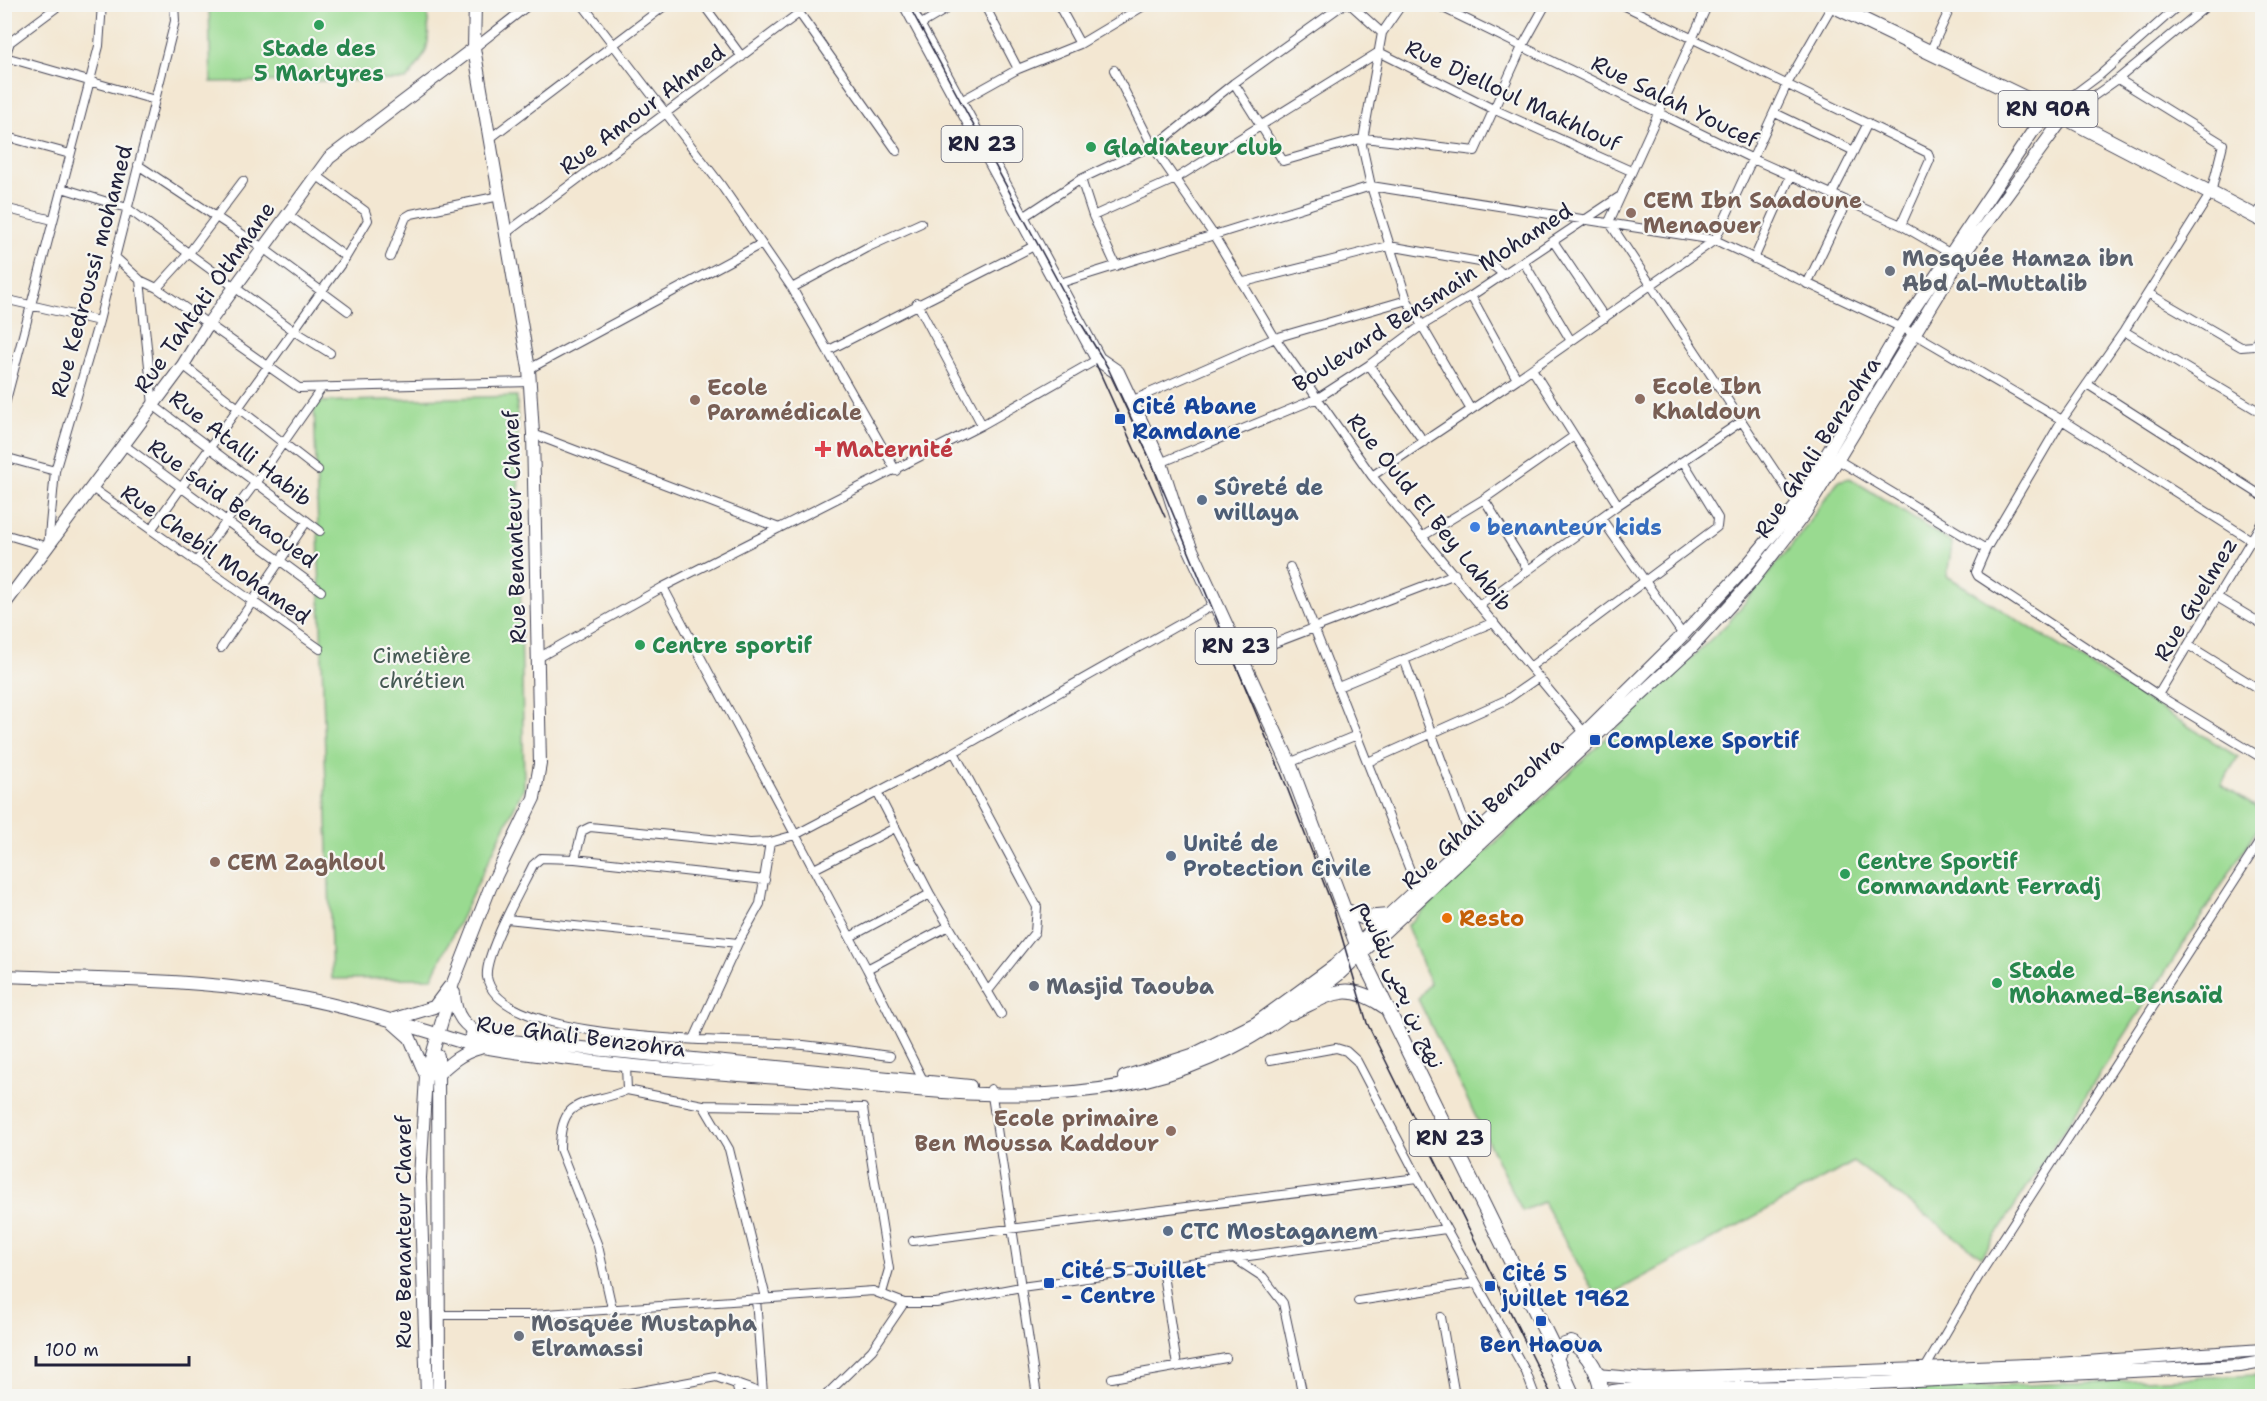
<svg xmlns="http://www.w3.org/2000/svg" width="2267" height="1401" viewBox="0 0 2267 1401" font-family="'Shantell Sans','Playpen Sans Arabic',sans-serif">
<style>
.green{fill:#99da90;stroke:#5e7e66;stroke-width:1.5}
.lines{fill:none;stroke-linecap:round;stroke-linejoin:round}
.street-casing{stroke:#414052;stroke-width:10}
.secondary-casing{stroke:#414052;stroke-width:14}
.primary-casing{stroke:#414052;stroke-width:16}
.street{stroke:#fff;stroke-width:8}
.secondary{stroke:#fff;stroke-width:12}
.primary{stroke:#fff;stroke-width:14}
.tram{stroke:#22223b;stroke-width:1.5}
.leisure-dot{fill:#2e9e5b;stroke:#f6f6f2;stroke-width:2}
.education-dot{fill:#8d6e63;stroke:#f6f6f2;stroke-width:2}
.worship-dot{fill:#6b7280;stroke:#f6f6f2;stroke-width:2}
.transit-dot{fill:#1a4fb4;stroke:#f6f6f2;stroke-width:2}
.health-dot{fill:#e0444e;stroke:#f6f6f2;stroke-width:2}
.service-dot{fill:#5c6f8a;stroke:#f6f6f2;stroke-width:2}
.shop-dot{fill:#3f7fe0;stroke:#f6f6f2;stroke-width:2}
.food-dot{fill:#e8710a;stroke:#f6f6f2;stroke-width:2}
.labels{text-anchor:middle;stroke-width:4.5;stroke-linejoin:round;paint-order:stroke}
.shield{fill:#f6f6f2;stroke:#626272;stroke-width:1.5}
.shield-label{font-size:21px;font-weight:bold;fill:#22223b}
.leisure-label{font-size:22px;font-weight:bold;fill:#27864d;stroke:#f6f6f2;text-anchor:start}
.street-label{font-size:22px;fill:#22223b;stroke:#f6f6f2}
.education-label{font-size:22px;font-weight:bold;fill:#785e54;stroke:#f6f6f2;text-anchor:start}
.worship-label{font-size:22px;font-weight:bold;fill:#5b616d;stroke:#f6f6f2;text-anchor:start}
.transit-label{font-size:22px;font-weight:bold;fill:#164399;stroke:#f6f6f2;text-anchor:start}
.health-label{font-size:22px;font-weight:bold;fill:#be3a42;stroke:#f6f6f2;text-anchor:start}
.service-label{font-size:22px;font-weight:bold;fill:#4e5e75;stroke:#f6f6f2;text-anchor:start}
.shop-label{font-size:22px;font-weight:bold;fill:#366cbe;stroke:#f6f6f2;text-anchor:start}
.park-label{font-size:22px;fill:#465954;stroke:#f6f6f2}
.food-label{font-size:22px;font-weight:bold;fill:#c56008;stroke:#f6f6f2;text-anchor:start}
</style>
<rect width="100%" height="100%" fill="#f6f6f2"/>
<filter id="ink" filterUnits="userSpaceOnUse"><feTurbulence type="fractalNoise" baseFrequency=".0167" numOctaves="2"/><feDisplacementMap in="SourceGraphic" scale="12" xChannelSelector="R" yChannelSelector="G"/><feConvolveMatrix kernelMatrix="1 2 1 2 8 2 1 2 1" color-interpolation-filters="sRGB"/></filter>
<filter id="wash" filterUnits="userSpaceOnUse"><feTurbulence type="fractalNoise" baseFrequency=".008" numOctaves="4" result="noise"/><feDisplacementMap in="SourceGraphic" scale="24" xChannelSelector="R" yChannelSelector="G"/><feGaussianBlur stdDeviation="1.35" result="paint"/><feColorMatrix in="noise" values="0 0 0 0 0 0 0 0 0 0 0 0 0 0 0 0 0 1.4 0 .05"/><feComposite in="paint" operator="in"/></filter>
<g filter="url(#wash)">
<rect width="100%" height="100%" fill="#f3e7d2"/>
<path class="green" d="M209,5H427C429,44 433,48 406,80L211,82Z
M517,396L524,787L432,978L332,979L314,402Z
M1850,478L1952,543L1947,576L2238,757L2221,785L2262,811V822L1982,1257L1854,1162L1599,1301L1543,1202L1522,1211L1418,999L1430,983L1407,926L1728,623L1796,540L1838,481Z
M2256,1375L2262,1396H1774Z"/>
</g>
<g filter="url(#ink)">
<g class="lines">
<defs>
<path id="street" d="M582,4L721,185L792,288L896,471
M703,4L742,57
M793,4L897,151
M984,4L1018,69
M1058,4L1080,44
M1350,4L1382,33L1362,145L1371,186L1407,300L1471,410
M1435,4L1753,159L1901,225L1953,255
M1621,4L1928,153L1930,160L1901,225
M1708,4L1609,222L1799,507
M918,26L955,4
M1382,33L1402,4
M474,48L530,4
M1930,52L1952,4
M5,57L155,100
M4,59L10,42L61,4
M1114,70L1153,147L1213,234L1275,338L1372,476L1587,736
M2118,79L2223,144L2211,193L2124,331L2062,420L1986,549L1976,572L1978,576L2158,695L2262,758
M1234,83L1283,161L1364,138L1475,151L1522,47L1546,4
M959,102L1018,69L1080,44L1147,4
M2052,111L2100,75L2180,4
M1775,113L1854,151
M2064,117L2118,79L2209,4
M4,136L70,154
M489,139L667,4
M138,165L263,248L348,311
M1081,179L1093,216L1116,266
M62,188L127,208L293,330L330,353
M1832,194L1868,123
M4,208L53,220
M287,214L346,257
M1093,216L1175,179L1379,52L1493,109L1631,171
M2256,217L2262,206
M1022,218L1081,179L1162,141L1234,83L1344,4
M506,233L799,13
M1553,241L1605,318
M115,257L140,280L157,288L299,388L530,382
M390,257L406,217L411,214L500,196
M1754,259L1791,175
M1523,261L1571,341
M140,280L153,405L320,531
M1244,282L1389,246L1491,264L1503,274
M1057,284L1371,186L1715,240L1915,334L2062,420L2251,540
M1807,284L1847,201
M157,288L189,253L243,181
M792,288L866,248L921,223
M2148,293L2241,347L2254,346L2262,331
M1471,296L1517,379
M4,299L99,321
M917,303L982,425
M2124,331L2262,413
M829,350L1036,245
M183,365L318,470
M1369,365L1424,442
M529,369L761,244
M1532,369L1618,505
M2087,384L2262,496
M1131,401L1275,338L1407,300
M4,408L99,46L102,4
M533,434L779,528
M124,445L321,591
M4,457L55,471
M1838,460L1986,549
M1160,463L1318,398L1369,365L1421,326L1471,296L1619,197
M1372,476L1517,379L1715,240L1787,84L1833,4
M92,488L320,649
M1484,499L1528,570
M1601,518L1683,635
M151,530L346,257L368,220L365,211L316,175
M4,534L48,547L55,471L99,321L175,21L174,4
M1423,536L1484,499L1574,436
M196,562L256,482L321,389
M1290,567L1419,893
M663,587L867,969L926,1086
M2217,597L2262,624
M1480,605L1618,505L1742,421
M2188,645L2262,691
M221,648L307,521
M1241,656L1455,574
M538,658L663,587L982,425L1098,359
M1404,659L1470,837
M1530,667L1717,527L1718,518L1683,461
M1338,687L1494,622
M2158,695L2262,522
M954,752L1037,907L1035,932L988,991
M1368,762L1506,700L1539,677
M1289,763L1357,735
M877,792L930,894L1001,1014
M575,859L582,831L590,827L750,843L770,842L795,835L954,752L1217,603
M814,869L895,828
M765,880L575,859L541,858L533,865C522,888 484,954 487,977C498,1044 723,1039 777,1043C815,1045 852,1051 890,1056
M507,919L738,943
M850,937L930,894
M867,969L949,926
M694,1039L738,943L760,904L770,842
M1270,1060L1336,1048L1346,1051L1357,1061L1418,1178L1526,1372L1535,1396
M626,1066L627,1090L703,1105L729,1149L766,1298
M991,1089L1021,1287L1234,1258L1263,1277L1283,1303L1303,1396
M703,1105L863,1108L889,1269L882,1293
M913,1241L1418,1178
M1234,1258L1446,1229
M1162,1268L1177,1366
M756,1299L763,1394
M1358,1301L1475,1283
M612,1308L598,1246L560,1149C560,1093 588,1107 627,1090
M437,1315H532L873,1291L904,1303H936L1021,1287L1037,1396
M1441,1317L1455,1396
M1923,1372L1979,1276L2262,838
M1112,1378L1226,1358
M736,1383L739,1396
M614,1396L716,1377L770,1396
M825,1396L872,1350L904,1303"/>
<path id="secondary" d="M4,605L183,365L208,324L329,158L474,48
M4,976C96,980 189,978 280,994C327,1002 375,1015 420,1029C438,1034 455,1041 473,1045C502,1052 533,1054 562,1058C635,1067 708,1073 782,1078C931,1089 1090,1121 1230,1049C1269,1029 1303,1003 1338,975L1694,645L1752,581L1805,513L1960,259L2064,117
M454,993C455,1017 464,1025 484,1038
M394,1019L434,1007L449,987
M393,1023L410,1038L426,1076
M471,1037L970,1086
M438,1056L439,1396
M436,1076C450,1063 461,1053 480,1048
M1124,1077L1192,1055L1256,1023L1334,966L1584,733L1683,635L1738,576L1797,505L1901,328L2033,131L2052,111
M1596,1375L1645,1379L2057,1364L2262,1350
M1600,1393L1620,1390L1787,1387L2240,1366L2262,1362
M427,1396L420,1178L426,1076L453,983L490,888L534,798L540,764L533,434L529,369L474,48L475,4"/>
<path id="primary" d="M906,4L1098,359L1117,372L1160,463L1181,528L1289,763L1361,955L1556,1353
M1830,4L2064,117L2262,220
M1344,910L1365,918L1388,916
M1290,1013C1330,995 1344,979 1384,1006
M1573,1396L1556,1358L1562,1346L1571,1343C1586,1348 1606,1382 1599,1396"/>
</defs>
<use href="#street" class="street-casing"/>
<use href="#secondary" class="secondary-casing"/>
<use href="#primary" class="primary-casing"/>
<use href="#street" class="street"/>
<use href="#secondary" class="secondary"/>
<use href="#primary" class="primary"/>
<path class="tram" d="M908,4L1076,315L1108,368L1151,461L1286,785L1333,907L1367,1023L1552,1396
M1096,364L1165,517"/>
</g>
</g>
<g class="leisure-dot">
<circle cx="319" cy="25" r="6"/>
<circle cx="1091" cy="147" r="6"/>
<circle cx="640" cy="645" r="6"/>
<circle cx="1845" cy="874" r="6"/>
<circle cx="1997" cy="983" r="6"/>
</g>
<g class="education-dot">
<circle cx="1631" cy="213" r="6"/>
<circle cx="1640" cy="399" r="6"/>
<circle cx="695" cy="400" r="6"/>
<circle cx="215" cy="862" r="6"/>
<circle cx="1171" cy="1131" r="6"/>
</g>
<g class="worship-dot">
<circle cx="1890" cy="271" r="6"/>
<circle cx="1034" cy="986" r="6"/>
<circle cx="519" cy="1336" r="6"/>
</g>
<g class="transit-dot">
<rect x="1114" y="413" width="12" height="12" rx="3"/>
<rect x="1589" y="734" width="12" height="12" rx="3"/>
<rect x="1043" y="1277" width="12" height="12" rx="3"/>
<rect x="1484" y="1280" width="12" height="12" rx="3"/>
<rect x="1535" y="1315" width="12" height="12" rx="3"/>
</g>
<path class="health-dot" d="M820 440h6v6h6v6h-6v6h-6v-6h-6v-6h6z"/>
<g class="service-dot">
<circle cx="1202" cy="500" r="6"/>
<circle cx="1171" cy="856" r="6"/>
<circle cx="1168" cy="1231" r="6"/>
</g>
<circle class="shop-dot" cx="1475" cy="527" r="6"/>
<circle class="food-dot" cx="1447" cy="918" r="6"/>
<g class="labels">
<g class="shield">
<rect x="1998.5" y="91" width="99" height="36" rx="4.5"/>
<rect x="941.5" y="126" width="81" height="36" rx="4.5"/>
<rect x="1195.5" y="628" width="81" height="36" rx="4.5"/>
<rect x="1409.5" y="1120" width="81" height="36" rx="4.5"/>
</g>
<g class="shield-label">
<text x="2048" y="116">RN 90A</text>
<text x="982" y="151">RN 23</text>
<text x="1236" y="653">RN 23</text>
<text x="1450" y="1145">RN 23</text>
</g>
<g class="leisure-label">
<text x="319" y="56" text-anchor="middle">Stade des<tspan x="319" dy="25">5 Martyres</tspan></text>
<text x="1103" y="155">Gladiateur club</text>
<text x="652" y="653">Centre sportif</text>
<text x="1857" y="869">Centre Sportif<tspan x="1857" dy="25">Commandant Ferradj</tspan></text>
<text x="2009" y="978">Stade<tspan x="2009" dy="25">Mohamed-Bensaïd</tspan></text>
</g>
<g class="street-label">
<text transform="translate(1513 95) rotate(25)" y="8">Rue Djelloul Makhlouf</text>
<text transform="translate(1675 101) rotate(26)" y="8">Rue Salah Youcef</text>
<text transform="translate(642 109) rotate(-37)" y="8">Rue Amour Ahmed</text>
<text transform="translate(91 271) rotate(-75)" y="8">Rue Kedroussi mohamed</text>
<text transform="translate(204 297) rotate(-55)" y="8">Rue Tahtati Othmane</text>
<text transform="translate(1432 297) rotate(-33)" y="8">Boulevard Bensmain Mohamed</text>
<text transform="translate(1817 447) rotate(-57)" y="8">Rue Ghali Benzohra</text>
<text transform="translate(241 448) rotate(38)" y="8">Rue Atalli Habib</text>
<text transform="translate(233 503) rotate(36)" y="8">Rue said Benaoued</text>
<text transform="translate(1430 512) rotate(51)" y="8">Rue Ould El Bey Lahbib</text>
<text transform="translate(514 527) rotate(-92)" y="8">Rue Benanteur Charef</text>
<text transform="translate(216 554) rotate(35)" y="8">Rue Chebil Mohamed</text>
<text transform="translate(2195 599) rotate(-59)" y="8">Rue Guelmez</text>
<text transform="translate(1482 813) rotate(-43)" y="8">Rue Ghali Benzohra</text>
<text transform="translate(1401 984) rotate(66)" y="8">نهج بن يحيى بلقاسم</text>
<text transform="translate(581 1036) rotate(7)" y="8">Rue Ghali Benzohra</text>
<text transform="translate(403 1232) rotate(-90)" y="8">Rue Benanteur Charef</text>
</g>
<g class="education-label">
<text x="1643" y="208">CEM Ibn Saadoune<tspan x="1643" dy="25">Menaouer</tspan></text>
<text x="1652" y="394">Ecole Ibn<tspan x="1652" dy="25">Khaldoun</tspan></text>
<text x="707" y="395">Ecole<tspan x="707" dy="25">Paramédicale</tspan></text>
<text x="227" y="870">CEM Zaghloul</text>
<text x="1159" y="1126" text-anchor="end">Ecole primaire<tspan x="1159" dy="25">Ben Moussa Kaddour</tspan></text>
</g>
<g class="worship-label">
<text x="1902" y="266">Mosquée Hamza ibn<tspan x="1902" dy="25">Abd al-Muttalib</tspan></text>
<text x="1046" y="994">Masjid Taouba</text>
<text x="531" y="1331">Mosquée Mustapha<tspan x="531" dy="25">Elramassi</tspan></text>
</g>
<g class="transit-label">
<text x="1132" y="414">Cité Abane<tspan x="1132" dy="25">Ramdane</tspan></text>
<text x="1607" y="748">Complexe Sportif</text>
<text x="1061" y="1278">Cité 5 Juillet<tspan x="1061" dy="25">- Centre</tspan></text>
<text x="1502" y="1281">Cité 5<tspan x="1502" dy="25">juillet 1962</tspan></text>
<text x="1541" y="1352" text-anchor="middle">Ben Haoua</text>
</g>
<g class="health-label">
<text x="836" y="457">Maternité</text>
</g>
<g class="service-label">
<text x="1214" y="495">Sûreté de<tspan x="1214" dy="25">willaya</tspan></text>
<text x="1183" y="851">Unité de<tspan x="1183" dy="25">Protection Civile</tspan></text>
<text x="1180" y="1239">CTC Mostaganem</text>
</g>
<g class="shop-label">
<text x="1487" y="535">benanteur kids</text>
</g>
<g class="park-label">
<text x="422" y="663">Cimetière<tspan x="422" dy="25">chrétien</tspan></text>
</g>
<g class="food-label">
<text x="1459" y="926">Resto</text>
</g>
</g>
<rect width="2267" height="1401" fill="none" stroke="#f6f6f2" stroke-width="24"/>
<path d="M36 1356v9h153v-9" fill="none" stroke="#22223b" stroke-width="3"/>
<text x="45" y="1356" font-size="18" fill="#22223b" stroke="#f6f6f2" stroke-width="4.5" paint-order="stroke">100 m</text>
</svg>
